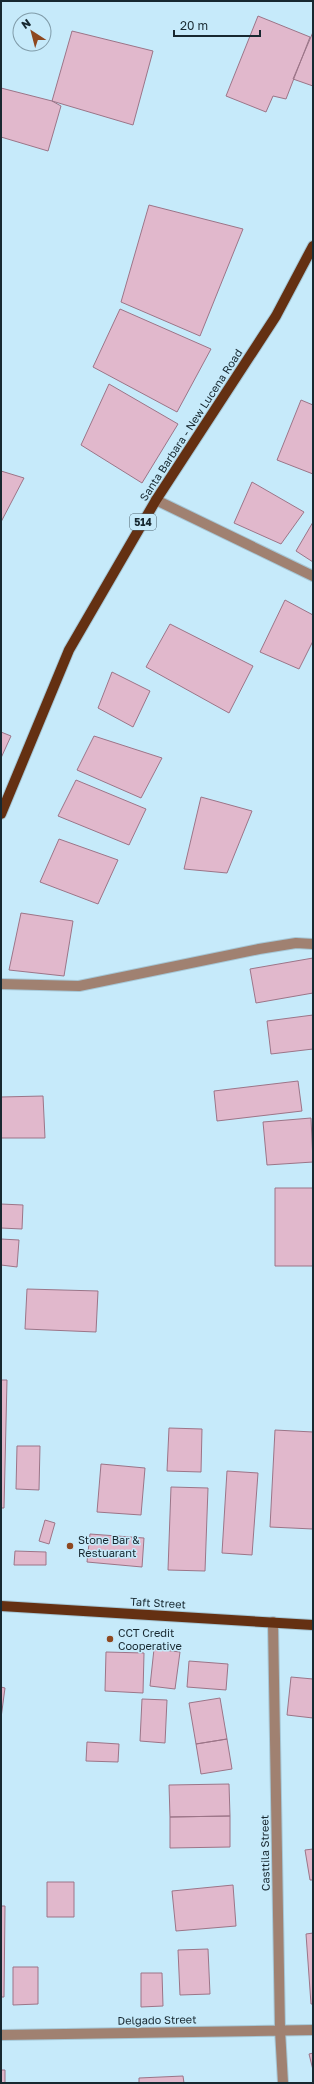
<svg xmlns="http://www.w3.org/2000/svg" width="314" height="2084" viewBox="0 0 314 2084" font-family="'Golos Text',sans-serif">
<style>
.building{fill:#e1b8cc;stroke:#9c7588}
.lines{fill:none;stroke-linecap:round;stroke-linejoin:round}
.minor-casing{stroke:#a6c7d6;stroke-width:12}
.major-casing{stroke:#a6c7d6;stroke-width:12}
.minor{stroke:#a08171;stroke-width:10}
.major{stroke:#643012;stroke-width:10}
.poi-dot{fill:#8e4820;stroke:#c6eafa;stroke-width:1.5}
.labels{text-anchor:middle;stroke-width:3;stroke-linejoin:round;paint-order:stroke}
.shield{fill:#c6eafa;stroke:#4c626d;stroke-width:1}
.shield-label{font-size:10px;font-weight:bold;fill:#172830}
.street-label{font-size:11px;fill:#172830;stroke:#c6eafa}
.poi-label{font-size:11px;fill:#172830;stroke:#c6eafa;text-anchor:start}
</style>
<rect width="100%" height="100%" fill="#c6eafa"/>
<path class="building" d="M258,16L310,37L286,99L273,96L266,112L226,96Z
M72,31L153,51L133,125L52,101Z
M313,32V86L293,79Z
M1,88L52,101L61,106L48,151L1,137Z
M149,205L243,229L200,336L121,302Z
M120,309L211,349L177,412L93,367Z
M109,384L178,424L142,483L81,445Z
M301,400L313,405V474L277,460Z
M1,471L24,478L1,522Z
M252,482L304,512L281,544L234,523Z
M313,522V562L296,551Z
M285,600L313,615V641L299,669L260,652Z
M170,624L253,666L229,713L146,667Z
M112,672L150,691L133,727L98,708Z
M1,732L11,736L1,758Z
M94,736L162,758L141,798L77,770Z
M76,780L146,809L129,845L58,816Z
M201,797L252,811L227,873L184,869Z
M59,839L118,860L98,904L40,882Z
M21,913L73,921L64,976L9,970Z
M313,958V993L256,1003L250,969Z
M313,1015V1049L271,1054L267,1021Z
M298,1081L302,1111L217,1121L214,1091Z
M43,1096L45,1138H1V1097Z
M311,1118L313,1162L267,1165L263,1122Z
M275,1188H313V1266H275Z
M1,1204L23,1205L22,1229L1,1228Z
M1,1239L19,1240L17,1267L1,1265Z
M27,1289L98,1291L96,1332L25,1329Z
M1,1380H7L4,1508H1Z
M169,1428L202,1429L201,1472L167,1471Z
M275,1430L313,1432V1529L270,1527Z
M17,1446H40L39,1490L16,1489Z
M101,1464L145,1468L141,1515L97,1512Z
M227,1471L258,1473L252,1555L222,1553Z
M171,1487L208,1488L205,1571L168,1570Z
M45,1520L55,1523L49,1544L39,1541Z
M90,1534L144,1538L142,1567L87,1562Z
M15,1551L46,1552V1565H14Z
M154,1649L180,1652L175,1689L150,1686Z
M106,1652L144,1653L143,1693L105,1691Z
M189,1661L228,1664L226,1690L187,1687Z
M291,1677L313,1679V1718L287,1715Z
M1,1687L5,1688L1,1718Z
M220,1698L227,1739L196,1744L189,1703Z
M142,1699L167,1700L165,1743L140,1741Z
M227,1739L232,1769L201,1774L196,1744Z
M87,1742L119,1744L118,1762L86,1761Z
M229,1784L230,1816L170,1817L169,1785Z
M230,1816V1847L170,1848V1817Z
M313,1849V1880H310L305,1850Z
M47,1882H74V1917H47Z
M233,1885L236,1926L176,1931L172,1891Z
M1,1906H5L4,1997H1Z
M313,1933V2004H311L306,1934Z
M208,1949L210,1994L180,1995L178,1950Z
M13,1967H38V2004L13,2005Z
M141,1973H162L163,2006L141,2007Z
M313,2053V2070L309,2054Z
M1,2070H5V2083H1Z
M183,2076L184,2083H139V2078Z"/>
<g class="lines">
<defs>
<path id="minor" d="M156,500L313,576
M1,984L79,986L259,949L296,943L313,944
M273,1622L280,2030L283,2083
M1,2035L313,2030"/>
<path id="major" d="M1,814L69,650L156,500L276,316L313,246
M1,1606L313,1625"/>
</defs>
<use href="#minor" class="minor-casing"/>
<use href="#major" class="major-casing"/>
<use href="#minor" class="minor"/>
<use href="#major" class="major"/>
</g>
<g class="poi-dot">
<circle cx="70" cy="1546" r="4"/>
<circle cx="110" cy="1639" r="4"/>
</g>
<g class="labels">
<rect class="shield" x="130" y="514" width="26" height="16" rx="3"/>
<g class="shield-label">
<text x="143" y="526">514</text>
</g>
<g class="street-label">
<text transform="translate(191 425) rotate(-57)" y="4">Santa Barbara - New Lucena Road</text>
<text transform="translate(158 1603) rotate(3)" y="4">Taft Street</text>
<text transform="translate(265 1853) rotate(-91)" y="4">Casttila Street</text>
<text transform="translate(157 2020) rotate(-1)" y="4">Delgado Street</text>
</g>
<g class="poi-label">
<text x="78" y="1544">Stone Bar &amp;<tspan x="78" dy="13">Restuarant</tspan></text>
<text x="118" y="1637">CCT Credit<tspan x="118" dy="13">Cooperative</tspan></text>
</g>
</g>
<rect width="314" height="2084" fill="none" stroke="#172830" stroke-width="4"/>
<g transform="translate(32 32) rotate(324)"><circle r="19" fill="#c6eafa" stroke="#809ca9"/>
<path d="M0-3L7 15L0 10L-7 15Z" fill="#8e4820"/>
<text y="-6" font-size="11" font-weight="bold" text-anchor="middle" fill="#172830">N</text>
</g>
<path d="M174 30v6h86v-6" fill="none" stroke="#172830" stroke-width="2"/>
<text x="180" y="30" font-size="12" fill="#172830" stroke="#c6eafa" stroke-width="3" paint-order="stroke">20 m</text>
</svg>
